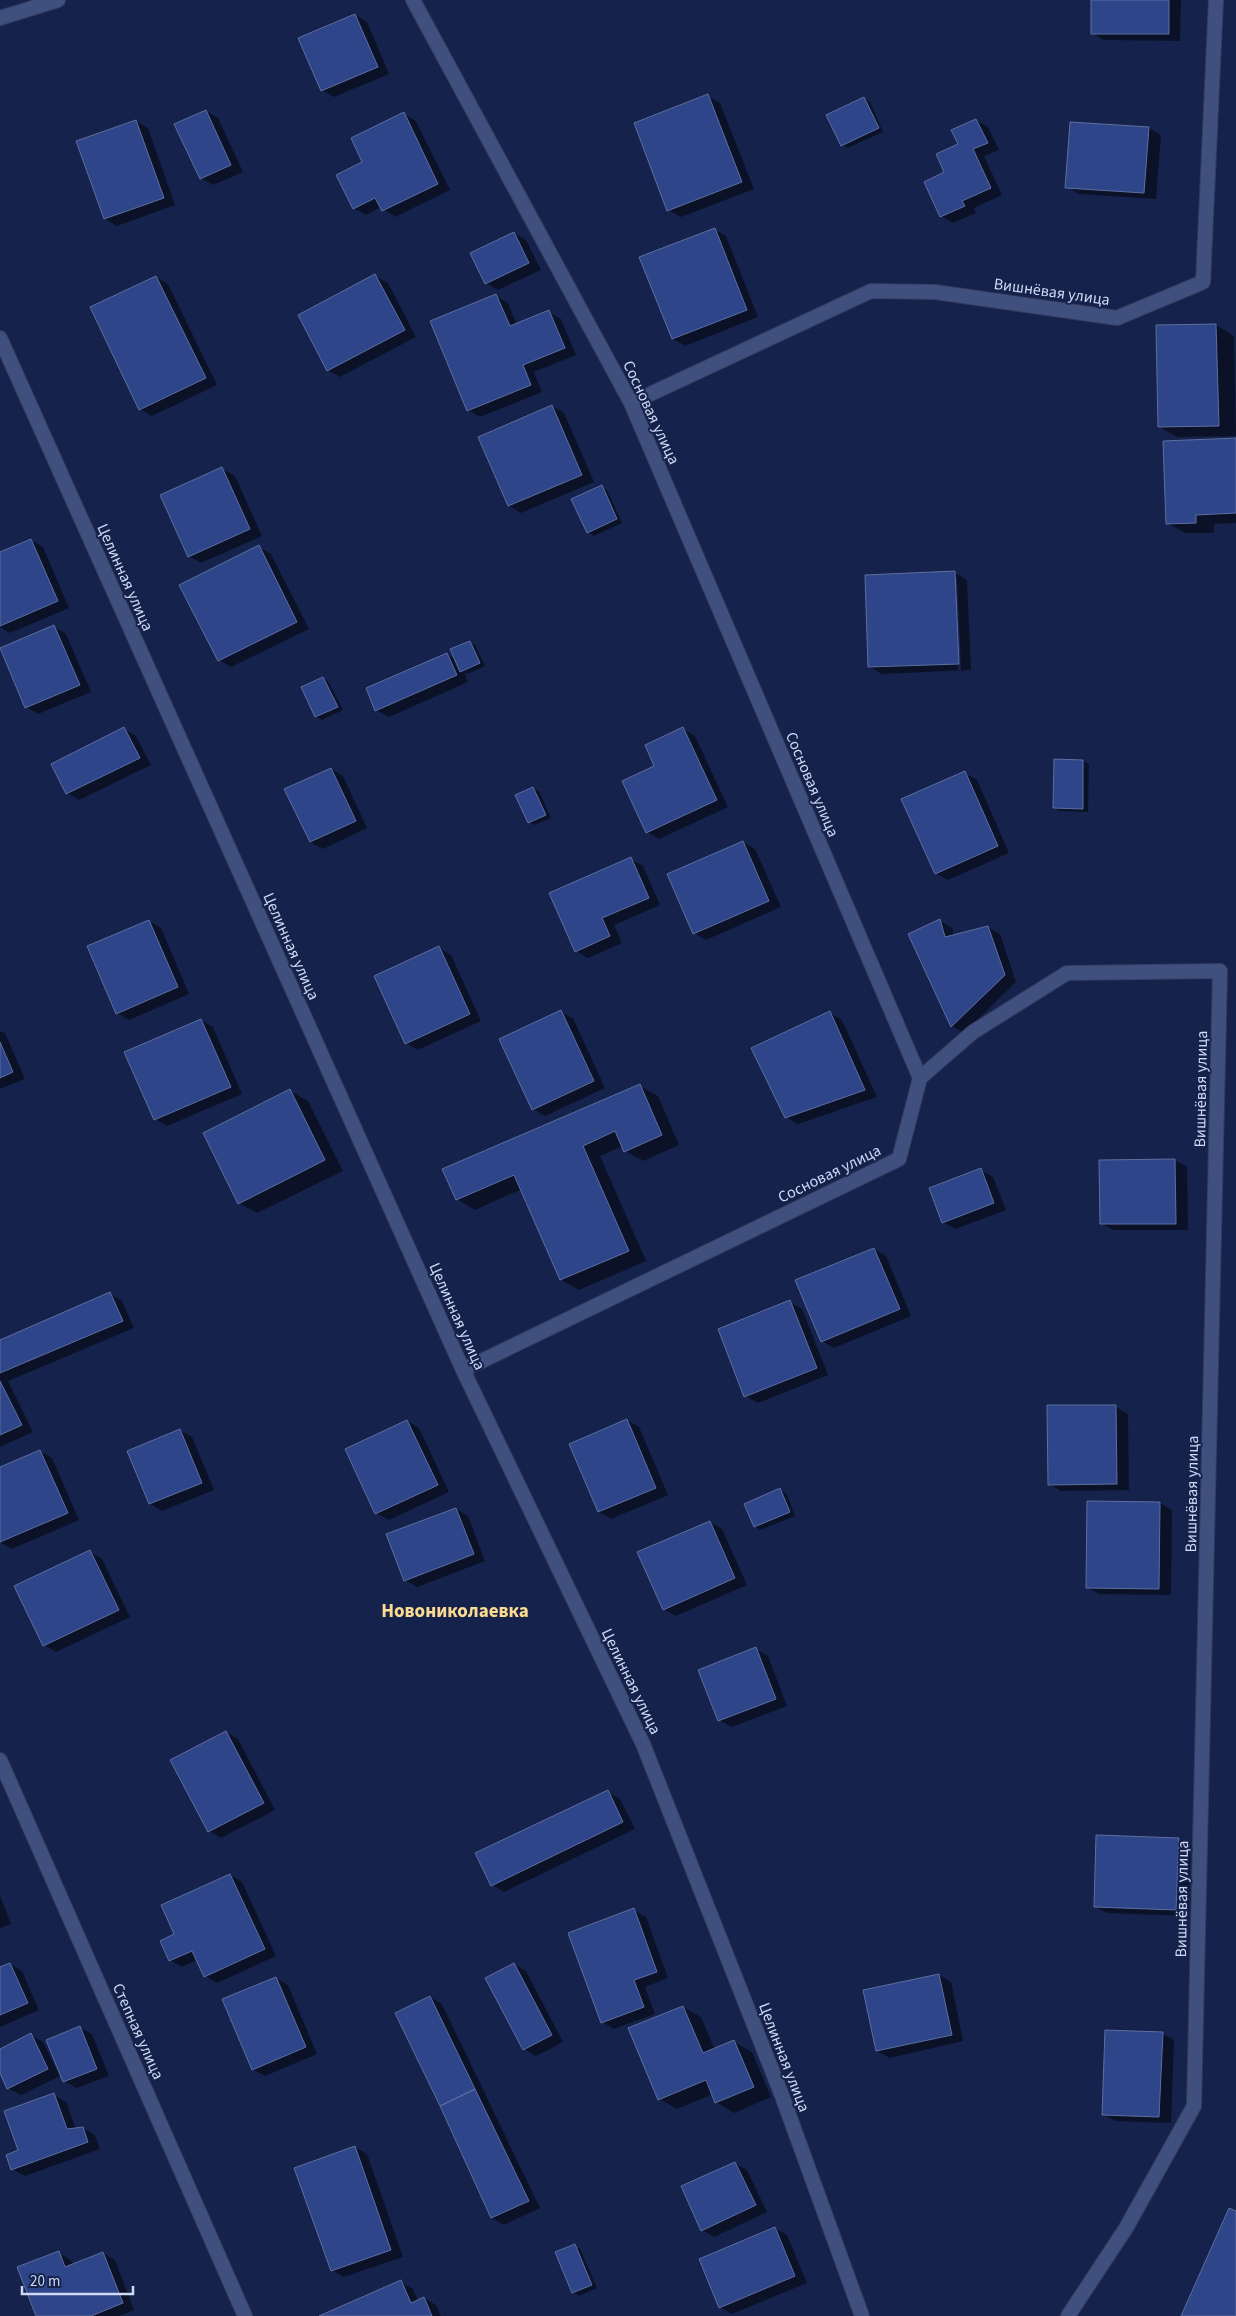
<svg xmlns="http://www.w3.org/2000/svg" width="1236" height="2316" viewBox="0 0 1236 2316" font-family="'Source Sans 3',sans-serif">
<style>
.shadow{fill:#0007;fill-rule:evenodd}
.building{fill:#2f4589;stroke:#5d6f9f}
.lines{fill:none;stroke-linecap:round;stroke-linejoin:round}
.service-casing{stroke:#343b5f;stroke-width:16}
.minor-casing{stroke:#343b5f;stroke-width:16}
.service{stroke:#40507e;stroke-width:14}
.minor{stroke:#40507e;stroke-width:14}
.labels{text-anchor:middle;stroke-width:4;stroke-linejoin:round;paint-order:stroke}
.street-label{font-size:16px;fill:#cfdaf5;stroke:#15224b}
.quarter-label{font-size:19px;font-weight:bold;fill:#fbdb90;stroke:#15224b}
</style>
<rect width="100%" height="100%" fill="#15224b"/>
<path class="shadow" d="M1092,0H1181L1180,41L1104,40L1092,33Z
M355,15L367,22L389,74L334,97L322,90L300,39Z
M708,96L720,103L754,189L681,217L668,210Z
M864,98L870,102L883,132L847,148L842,145Z
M206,111L218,118L243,172L213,185L201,178Z
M404,114L416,121L450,190L395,217L381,207L366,215L354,208L364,163Z
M976,120L988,127L999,150L984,156L1002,195L974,208L976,213L953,223L941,216L946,173L959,145Z
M136,121L148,128L175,205L117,226L105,219Z
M1149,128L1161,135L1156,199L1079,194L1067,187Z
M714,229L726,236L758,317L685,346L673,339Z
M514,233L526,240L541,270L498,290L486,283Z
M375,276L388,283L416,337L340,377L328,370Z
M156,277L168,284L217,385L152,416L140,409Z
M496,296L508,303L517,325L549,312L561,319L576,355L534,372L542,392L480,417L468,410Z
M1216,325L1234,336L1236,436L1177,437L1159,427Z
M552,406L564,413L594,482L521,513L509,506Z
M1236,440V523L1214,524V533H1185L1167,523Z
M222,469L235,476L262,536L201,563L189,556Z
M601,486L607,490L622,523L594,536L588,532Z
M31,540L43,547L69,608L10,633L0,627V553Z
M259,547L271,554L309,629L231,667L219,660Z
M955,573L967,580L971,670L882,674L870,667L866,576ZM954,578H957L961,670H958Z
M54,627L66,634L91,692L38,714L26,707L0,649Z
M470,642L475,645L485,666L467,674L464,672L468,682L389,717L376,710L447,654L456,660Z
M323,678L328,681L343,710L322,720L316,717L302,688Z
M124,729L136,736L151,765L79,800L67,793Z
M683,729L695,736L728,807L659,839L647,832L656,767Z
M1055,760L1083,761L1089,764L1088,812L1060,811L1054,808Z
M331,769L343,776L367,828L323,849L310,842Z
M965,773L977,780L1009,853L948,880L936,873Z
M533,788L539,791L551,818L534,825L529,822Z
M743,842L755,849L781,907L706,940L694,933Z
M631,859L643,866L660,905L614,925L622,943L588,958L576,951Z
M149,921L161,928L189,994L129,1020L117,1013Z
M940,921L952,928L954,936L988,927L1000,934L1016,982L964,1033L952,1026Z
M439,948L451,955L481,1021L418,1050L406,1043Z
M561,1012L573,1018L605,1088L545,1116L533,1109Z
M830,1013L842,1020L877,1097L798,1124L786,1117Z
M201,1020L213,1027L242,1094L167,1126L155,1119Z
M0,1031L5,1033L25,1079L0,1089Z
M640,1086L658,1096L679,1145L643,1161L625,1151L623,1146L600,1156L646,1261L579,1290L561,1280L522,1189L475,1210L457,1199Z
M290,1091L308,1101L343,1171L257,1213L239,1203Z
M1175,1160L1187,1167L1188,1230H1113L1101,1223Z
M981,1170L993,1177L1006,1210L955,1229L943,1222Z
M874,1249L886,1256L911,1316L834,1348L822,1341Z
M110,1294L122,1301L134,1328L8,1381L33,1432L0,1447V1343Z
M790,1302L802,1309L828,1375L758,1403L745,1396Z
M1116,1407L1128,1414L1129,1490L1061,1491L1049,1484Z
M627,1420L639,1427L668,1495L611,1519L599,1512L571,1444Z
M407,1421L419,1428L449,1492L389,1520L376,1513L346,1450Z
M180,1430L192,1437L214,1490L162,1511L150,1504Z
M40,1451L52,1458L79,1520L12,1549L0,1542V1469Z
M780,1490L786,1493L795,1516L760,1530L755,1526Z
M1160,1503L1172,1510L1171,1595L1099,1594L1087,1587Z
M456,1509L468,1516L485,1561L417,1587L405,1580Z
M710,1522L722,1529L747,1585L676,1616L664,1609Z
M90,1552L102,1559L130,1617L56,1652L44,1645Z
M756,1649L768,1656L787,1706L732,1727L719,1720Z
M226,1732L238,1739L275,1810L221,1838L209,1831Z
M608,1792L620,1799L635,1829L504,1892L492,1885Z
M1178,1839L1191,1846L1188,1916L1107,1913L1095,1907Z
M230,1875L242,1882L276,1956L217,1983L205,1976L197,1960L182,1967L170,1960L176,1935Z
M0,1896L11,1924L0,1928Z
M633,1910L646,1917L668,1978L645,1987L655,2014L614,2029L602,2022Z
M10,1964L22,1971L39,2010L0,2027V1969Z
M514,1964L526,1971L563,2042L536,2056L524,2049Z
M939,1975L951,1982L963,2041L890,2058L877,2051Z
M276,1978L288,1985L317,2054L265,2076L252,2069Z
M430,1997L442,2004L540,2208L504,2225L492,2218L396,2014Z
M683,2007L701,2017L715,2050L734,2042L752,2052L771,2097L734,2113L716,2102L713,2094L677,2109L659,2099Z
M79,2027L92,2034L109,2076L76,2088L64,2081Z
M1162,2033L1174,2040L1171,2123L1115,2121L1103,2114Z
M31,2035L43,2042L60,2076L21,2095L8,2088L0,2071V2050Z
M54,2095L66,2102L76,2129L82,2128L95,2135L100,2149L25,2176L12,2169L20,2151Z
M355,2147L367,2154L403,2257L344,2277L332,2270Z
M735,2163L747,2170L767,2212L714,2237L702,2230Z
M775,2228L787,2235L807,2283L732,2314L720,2307Z
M575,2246L580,2249L597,2288L579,2296L573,2292L557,2253Z
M59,2253L71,2260L73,2265L103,2253L115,2260L134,2310L119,2316H38Z
M400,2282L413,2289L418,2301L424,2298L436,2305L441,2316H322Z"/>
<path class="building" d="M1091,0H1169V34H1091Z
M355,14L378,67L321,91L298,38Z
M708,94L742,182L667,211L634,123Z
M864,97L879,128L841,146L826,115Z
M206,110L231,165L200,179L174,124Z
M404,112L438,184L382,211L375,198L353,209L336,175L362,162L351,138Z
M976,119L988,143L973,149L991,188L962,201L965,206L940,217L924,182L944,172L936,154L958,144L951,130Z
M136,120L164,198L104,219L76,141Z
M1070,122L1149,127L1144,193L1065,188Z
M715,228L747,310L672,339L639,257Z
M514,232L529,263L485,284L470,253Z
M375,274L405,330L327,371L298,315Z
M156,276L206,378L139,410L90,307Z
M496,294L510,326L549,310L565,348L523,365L531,385L467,411L430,321Z
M1216,324L1219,426L1158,427L1156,325Z
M552,405L582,475L508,506L478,437Z
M1236,438V513L1196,515V523L1166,524L1163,441Z
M222,467L250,529L188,557L160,495Z
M602,485L617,519L587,533L571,499Z
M31,539L58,601L0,626V552Z
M259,545L297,622L218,661L179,585Z
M955,571L959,664L868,667L865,575Z
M54,625L80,685L25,708L0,648Z
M470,641L480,663L460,672L450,649Z
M447,653L457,675L375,711L366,688Z
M323,677L338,707L315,717L301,687Z
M124,727L140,758L66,794L51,764Z
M683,727L717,800L646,833L622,781L654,766L645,745Z
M1054,759L1083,760V809L1053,808Z
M331,768L356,821L310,842L284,789Z
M965,771L998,846L935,874L901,799Z
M533,787L546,815L528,823L515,795Z
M743,841L769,901L693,934L667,874Z
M631,857L649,898L602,918L610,936L575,952L549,893Z
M940,919L945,937L988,926L1005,975L951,1027L908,934Z
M149,920L178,987L116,1014L87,946Z
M439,946L470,1014L405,1044L374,976Z
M561,1010L594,1081L532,1110L499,1039Z
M830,1011L865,1090L785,1118L751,1048Z
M201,1019L231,1087L154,1120L124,1052Z
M0,1042L13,1072L0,1078Z
M640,1084L662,1135L624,1152L615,1131L583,1146L629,1251L560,1280L514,1175L456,1200L442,1169Z
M290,1089L325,1160L238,1204L203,1133Z
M1175,1159L1176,1224H1100L1099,1160Z
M981,1168L994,1203L942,1223L929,1188Z
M874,1248L900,1309L821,1342L795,1280Z
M110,1292L123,1321L0,1373V1340Z
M790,1300L817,1368L744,1397L718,1329Z
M0,1381L22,1425L0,1435Z
M1047,1405H1116L1117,1484L1048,1485Z
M627,1419L656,1488L598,1512L569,1444Z
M407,1420L438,1485L375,1514L345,1449Z
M180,1429L202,1483L149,1504L127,1451Z
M40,1450L68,1513L0,1542V1467Z
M780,1488L790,1512L754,1527L744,1504Z
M1087,1501L1160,1502L1159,1589L1086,1588Z
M456,1508L474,1554L404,1581L386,1534Z
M710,1521L735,1578L663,1610L637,1552Z
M90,1550L119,1610L43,1646L14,1586Z
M756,1647L776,1699L718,1721L698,1670Z
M226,1731L264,1803L208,1832L170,1760Z
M608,1790L623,1822L491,1886L475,1853Z
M1096,1835L1179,1838L1176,1910L1094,1907Z
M230,1874L265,1949L204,1977L192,1951L169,1961L160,1941L174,1934L161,1905Z
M634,1908L657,1972L634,1980L644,2007L601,2023L568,1933Z
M10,1963L28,2003L0,2015V1967Z
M514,1963L552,2035L523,2050L485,1978Z
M939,1974L952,2035L876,2051L863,1990Z
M276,1977L306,2047L252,2070L222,1999Z
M430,1996L475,2089L440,2106L395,2013Z
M683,2006L703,2053L734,2040L754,2087L715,2103L706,2080L658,2100L628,2028Z
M80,2026L97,2069L63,2082L46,2040Z
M1105,2030L1163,2032L1159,2117L1102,2115Z
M31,2033L48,2069L7,2089L0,2073V2049Z
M475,2089L529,2201L491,2218L440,2106Z
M54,2093L67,2129L83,2127L88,2142L11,2170L6,2155L18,2150L4,2111Z
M355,2146L391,2250L331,2271L294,2168Z
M735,2162L756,2205L701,2231L681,2186Z
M1229,2208L1236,2211V2316H1181Z
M775,2227L795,2276L719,2308L699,2259Z
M575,2244L592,2285L572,2293L555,2252Z
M59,2251L65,2267L103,2252L123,2303L91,2316H36L17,2267Z
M401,2280L411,2303L424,2297L432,2316H319Z"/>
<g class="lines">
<defs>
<path id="service" d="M0,18L58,0"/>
<path id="minor" d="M413,0L631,403L920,1078L899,1159L463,1370
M0,338L463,1370L643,1744L781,2093L862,2316
M631,403L871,291L935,292L1117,318L1203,282L1216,0
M920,1078L973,1032L1067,973L1220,971L1194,2106L1126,2228L1068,2316
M0,1760L245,2316"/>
</defs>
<use href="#service" class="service-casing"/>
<use href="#minor" class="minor-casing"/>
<use href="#service" class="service"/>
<use href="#minor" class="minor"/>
</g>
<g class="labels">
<g class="street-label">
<text transform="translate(1052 291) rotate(8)" y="6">Вишнёвая улица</text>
<text transform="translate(652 412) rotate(65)" y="6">Сосновая улица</text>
<text transform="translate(126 577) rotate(66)" y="6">Целинная улица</text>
<text transform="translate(813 784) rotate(67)" y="6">Сосновая улица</text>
<text transform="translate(292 946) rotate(66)" y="6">Целинная улица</text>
<text transform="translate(1200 1089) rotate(-89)" y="6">Вишнёвая улица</text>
<text transform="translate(829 1173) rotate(-26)" y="6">Сосновая улица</text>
<text transform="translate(458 1316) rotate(66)" y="6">Целинная улица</text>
<text transform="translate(1191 1494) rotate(-89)" y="6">Вишнёвая улица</text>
<text transform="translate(632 1681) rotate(64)" y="6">Целинная улица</text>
<text transform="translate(1181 1899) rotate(-89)" y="6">Вишнёвая улица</text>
<text transform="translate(139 2031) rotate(66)" y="6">Степная улица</text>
<text transform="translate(785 2057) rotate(69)" y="6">Целинная улица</text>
</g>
<g class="quarter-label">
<text x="455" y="1617">Новониколаевка</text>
</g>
</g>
<path d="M22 2286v8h111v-8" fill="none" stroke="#cfdaf5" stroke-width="2.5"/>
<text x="30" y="2286" font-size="15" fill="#cfdaf5" stroke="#15224b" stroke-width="4" paint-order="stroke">20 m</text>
</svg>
